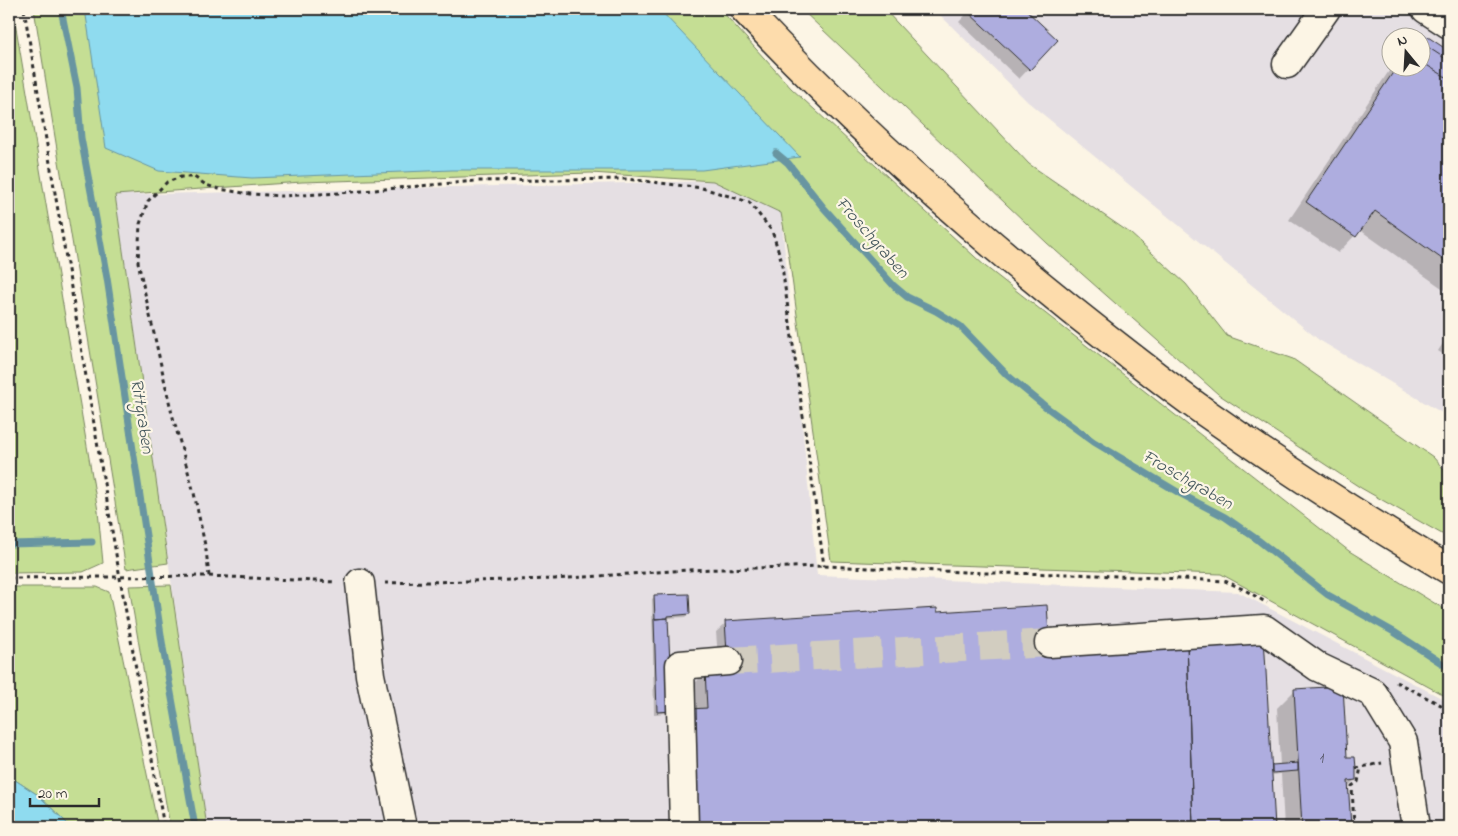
<svg xmlns="http://www.w3.org/2000/svg" width="1458" height="836" viewBox="0 0 1458 836" font-family="'Indie Flower',sans-serif">
<style>
.built{fill:#e5dfe3;fill-rule:evenodd}
.green{fill:#c5de94;stroke:#788460}
.water{fill:#8fdbef;stroke:#6795a1}
.shadow{fill:#0003}
.lines{fill:none;stroke-linecap:round;stroke-linejoin:round}
.stream{stroke:#6795a1;stroke-width:7}
.building{fill:#aeaddf;stroke:#2b2b2b}
.minor-tunnel{stroke:#d2cdc0;stroke-width:28;stroke-dasharray:28 14;stroke-linecap:butt}
.minor-casing{stroke:#2b2b2b;stroke-width:31}
.major-casing{stroke:#2b2b2b;stroke-width:31}
.path{stroke:#2b2b2b;stroke-width:3;stroke-dasharray:4 4;stroke-linecap:butt}
.minor{stroke:#fcf5e5;stroke-width:28}
.major{stroke:#fddcac;stroke-width:28}
.labels{text-anchor:middle;stroke-width:4.5;stroke-linejoin:round;paint-order:stroke}
.number-label{font-size:14px;fill:#4c4c58}
.water-label{font-size:18px;font-style:italic;fill:#44575c;stroke:#fcf5e5}
</style>
<rect width="100%" height="100%" fill="#fcf5e5"/>
<filter id="ink" filterUnits="userSpaceOnUse"><feTurbulence type="fractalNoise" baseFrequency=".02" numOctaves="2"/><feDisplacementMap in="SourceGraphic" scale="10" xChannelSelector="R" yChannelSelector="G"/><feConvolveMatrix kernelMatrix="1 2 1 2 8 2 1 2 1" color-interpolation-filters="sRGB"/></filter>
<g filter="url(#ink)">
<path class="built" d="M934,9H1449V417L1319,340L1028,102ZM1390,38H1420V68H1390Z
M713,181L781,213L817,575L1238,592L1449,702V827H207L115,195Z"/>
<path class="green" d="M34,9H720L791,88L986,267L1349,551L1449,612V698L1221,574L831,561L789,257L781,213L713,181L591,173L302,182L115,195L168,563L126,569Z
M801,9H884L1029,164L1130,233L1186,284L1227,336L1293,359L1433,457L1449,475V538L1361,488L1218,394L1047,243Z
M9,10H13L98,511L103,563L83,572L9,573Z
M171,585L207,827H170L129,586Z
M9,587H97L109,592L158,827H71L38,795L9,776Z"/>
<path class="water" d="M85,9H659L800,157L702,170H452L252,178L159,171L106,148Z
M9,776L38,795L71,827H9Z"/>
<path class="shadow" d="M971,9H1023L1056,40L1019,79L959,22Z
M1422,35L1449,52V293L1360,230L1338,253L1289,220L1391,68H1420Z
M1449,334V358L1438,351Z
M655,596L689,614L686,617L667,618V713L654,714L652,599Z
M936,613L1048,651L1270,767L1280,766L1277,708L1294,691L1346,759L1355,780L1347,787L1350,827H1284L1281,774L1271,775L1274,827H688L697,709L696,682L706,672L719,671L716,632L726,623Z"/>
<g class="lines">
<path class="stream" d="M61,9L77,88L81,138L107,278L163,648L195,827
M776,153L788,163L823,207L894,286L907,297L936,311L960,326L1007,375L1046,407L1094,442L1181,494L1225,517L1258,540L1328,595L1394,632L1449,668
M9,544L92,542"/>
</g>
<path class="building" d="M970,9H1025L1058,40L1030,70L967,11Z
M1422,33L1449,51V72L1446,77L1420,61V38H1419Z
M1420,42L1449,61V264L1375,211L1356,237L1306,202L1396,68H1420Z
M689,594L690,614L668,616V618L655,619L654,595Z
M1047,605L1050,650L1187,641L1193,827H697L690,709L707,708L705,671L728,669L725,621L937,608V612Z
M668,618L672,711L657,712L654,619Z
M1264,637L1275,827H1193L1187,641Z
M1343,686L1347,757H1355L1356,768V780L1348,781L1351,827H1302L1294,689Z
M1298,763V771L1272,773V765Z"/>
<g class="lines">
<path class="minor-tunnel" d="M728,661L1049,643"/>
<defs>
<path id="minor" d="M1426,9L1449,24
M1287,64L1326,9
M360,583L370,675L402,827
M1049,643L1264,629L1318,667L1373,693L1403,742L1416,827
M684,827L680,665L728,661"/>
<path id="major" d="M744,9C862,134 992,250 1129,355C1155,375 1181,396 1209,415C1287,470 1367,521 1449,570"/>
</defs>
<use href="#minor" class="minor-casing"/>
<use href="#major" class="major-casing"/>
<path class="path" d="M24,9L120,578L164,827
M209,576L206,550L194,493L171,410L138,262L140,224L148,201L167,182L181,177H194L206,185L219,189L250,194L281,196L340,193L476,181L627,179L702,188L749,202L772,231L781,259L824,566
M9,578L209,576L336,582
M385,583L555,579L687,570L824,566L987,573L1073,574L1225,581L1245,590L1267,603
M1396,682L1449,709
M1356,768L1382,763
M1354,827L1352,786L1358,782L1361,767"/>
<use href="#minor" class="minor"/>
<use href="#major" class="major"/>
</g>
</g>
<g class="labels">
<g class="number-label">
<text x="1322" y="762">1</text>
</g>
<g class="water-label">
<text transform="translate(873 237) rotate(49)" y="6">Froschgraben</text>
<text transform="translate(143 416) rotate(81)" y="6">Rittgraben</text>
<text transform="translate(1188 479) rotate(30)" y="6">Froschgraben</text>
</g>
</g>
<rect width="1458" height="836" fill="none" stroke="#fcf5e5" stroke-width="30"/>
<rect x="15" y="15" width="1428" height="806" fill="none" stroke="#2b2b2b" stroke-width="2" filter="url(#ink)"/>
<g transform="translate(1406 52) rotate(342)"><circle r="24" fill="#fcf5e5" stroke="#a8a49b"/>
<path d="M0-4L9 19L0 12L-9 19Z" fill="#2b2b2b"/>
<text y="-8" font-size="14" font-weight="bold" text-anchor="middle" fill="#2b2b2b">N</text>
</g>
<path d="M30 798v8h69v-8" fill="none" stroke="#2b2b2b" stroke-width="2.5"/>
<text x="38" y="798" font-size="15" fill="#2b2b2b" stroke="#fcf5e5" stroke-width="4" paint-order="stroke">20 m</text>
</svg>
